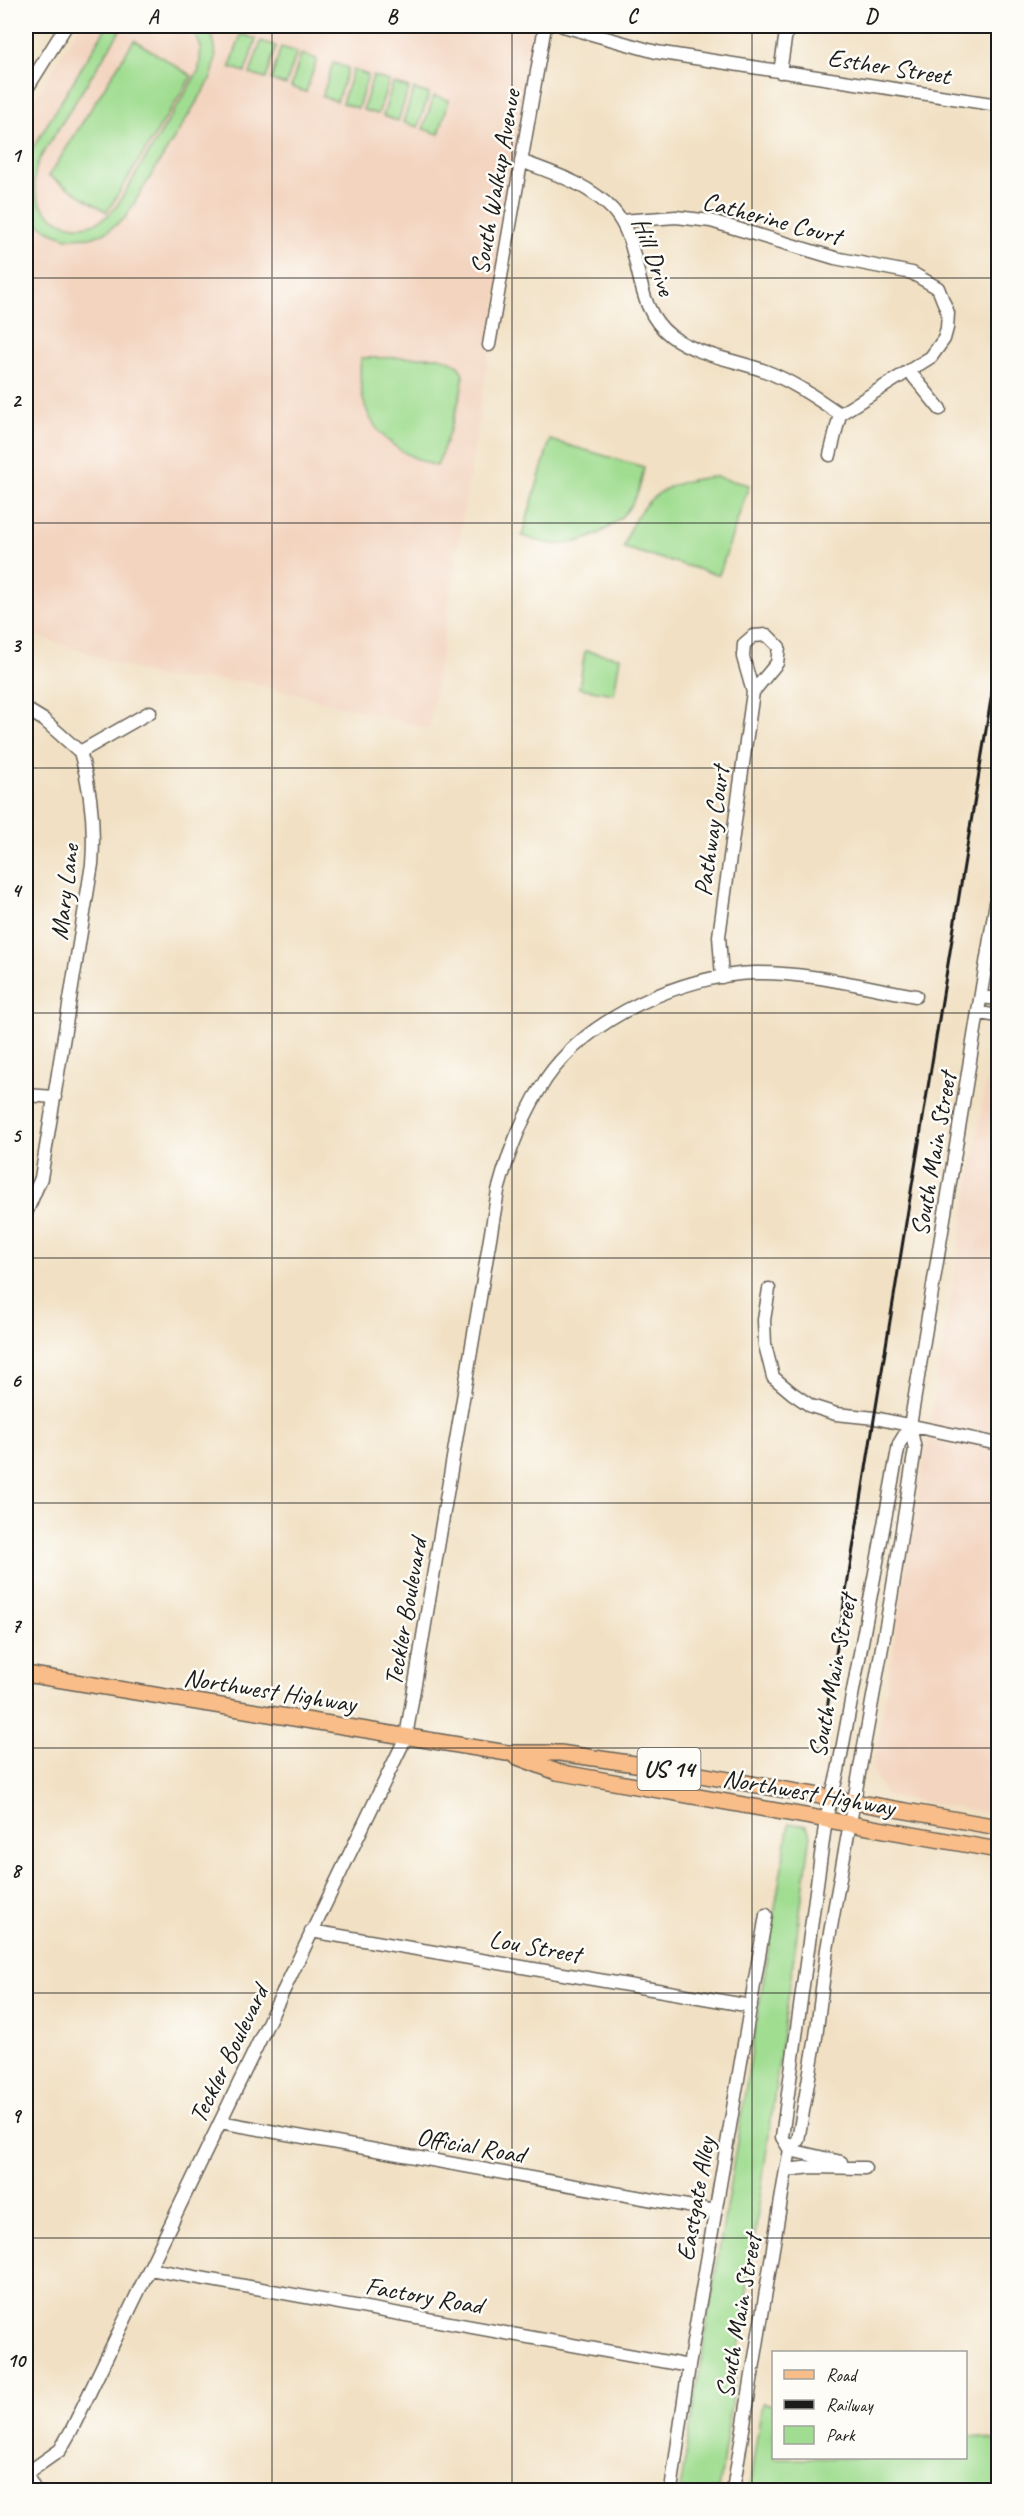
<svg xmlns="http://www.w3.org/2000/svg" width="1024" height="2516" viewBox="0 0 1024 2516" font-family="Caveat,sans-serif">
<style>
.built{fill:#f3d4bf}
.green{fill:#a0dd91;stroke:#5e7c56;stroke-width:1.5}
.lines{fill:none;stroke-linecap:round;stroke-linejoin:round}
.minor-casing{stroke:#676156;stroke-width:15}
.major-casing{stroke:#676156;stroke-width:18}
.minor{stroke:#fff;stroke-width:12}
.major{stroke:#f8bd88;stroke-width:15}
.rail{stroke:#1c1c1c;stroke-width:3}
.grid{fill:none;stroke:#1c1c1c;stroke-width:1.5;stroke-opacity:0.55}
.labels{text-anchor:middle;stroke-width:5;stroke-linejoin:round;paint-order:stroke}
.shield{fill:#fdfcf7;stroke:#605f5e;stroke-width:1.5}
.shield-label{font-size:24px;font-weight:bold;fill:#1c1c1c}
.street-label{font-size:26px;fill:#1c1c1c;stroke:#fdfcf7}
.neatline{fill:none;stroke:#1c1c1c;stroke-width:2}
.grid-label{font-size:20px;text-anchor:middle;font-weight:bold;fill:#1c1c1c}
</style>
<rect width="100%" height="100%" fill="#fdfcf7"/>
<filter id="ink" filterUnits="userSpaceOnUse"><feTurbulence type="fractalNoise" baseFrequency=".0167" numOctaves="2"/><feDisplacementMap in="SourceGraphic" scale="12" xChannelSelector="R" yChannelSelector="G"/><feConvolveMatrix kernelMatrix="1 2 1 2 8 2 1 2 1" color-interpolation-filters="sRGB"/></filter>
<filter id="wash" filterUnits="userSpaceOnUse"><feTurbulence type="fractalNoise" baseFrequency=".008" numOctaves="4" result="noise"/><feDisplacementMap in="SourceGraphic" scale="24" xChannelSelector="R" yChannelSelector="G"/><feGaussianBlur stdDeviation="1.35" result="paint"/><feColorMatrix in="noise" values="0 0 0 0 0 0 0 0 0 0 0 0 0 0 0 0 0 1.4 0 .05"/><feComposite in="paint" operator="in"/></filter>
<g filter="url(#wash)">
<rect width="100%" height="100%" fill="#f1e0c3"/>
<path class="built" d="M79,26H534L488,362L429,729L243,681L161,678L26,632V114Z
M998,1009V1814L885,1795L873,1771Z"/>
<path class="green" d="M107,26H123L40,158C14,212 84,253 118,204L199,70L201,47L191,26H207C218,44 218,63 209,82L125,218L106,232L94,237L67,238L47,230L32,218L26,205V159Z
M241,34L256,39L245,72L230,67Z
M134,40L192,76L107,212L49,176Z
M261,41L276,46L266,79L250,74Z
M281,47L297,52L286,85L271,80Z
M301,54L317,59L306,92L291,87Z
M333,63L348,68L337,101L322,97Z
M353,70L368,75L358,108L342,103Z
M373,76L389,81L378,114L363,110Z
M393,83L409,88L398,121L383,116Z
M414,89L429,94L418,127L403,122Z
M434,96L449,100L439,134L423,129Z
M439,357C449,360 457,362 462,372C468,385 443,449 437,466C382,450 355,416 361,358Z
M550,440L644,467C642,476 641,486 637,494C625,522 593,542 563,544C548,545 535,540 522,536Z
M717,477L749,485L719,575L624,548C636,498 669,479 717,477Z
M585,651L620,657L614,694L579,688Z
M789,1823L806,1826L811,1834L719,2490H680Z
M762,2403L773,2405L774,2458H966V2435L998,2441V2490H749Z"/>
</g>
<g filter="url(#ink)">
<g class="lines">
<defs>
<path id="minor" d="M563,26L656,52L998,105
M780,72L787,26
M26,90L66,26
M521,161C553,173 589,184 613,210C645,246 630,305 671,336C697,355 735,360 765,371C792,381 816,398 840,414
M621,221L676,217L711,221L835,258L912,273L938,288L948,313L947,328L944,339L931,357L840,414L830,455
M489,345L545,26
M909,371L940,409
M26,709L44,720L80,752
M80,752L150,712
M722,977L719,936L753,692L777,663L779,647L767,635L753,636L744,644L743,657L753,692
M982,997L998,999
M980,1013L998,1016
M26,1095L55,1097
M26,1213L41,1178L92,864C95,825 91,789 80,752
M769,1289L764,1320L765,1345L773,1377L792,1393L811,1406L836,1414L875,1418L998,1444
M311,1931L751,2006
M220,2122L715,2211
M790,2150L782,2137L826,1819L838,1771L899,1444L910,1426
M790,2150L841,2162
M786,2170L812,2167L865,2168
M150,2269L689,2366
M26,2474L60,2450L72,2429L406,1737L498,1191C509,1150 523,1114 546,1079C588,1018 682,975 755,973C808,972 864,987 916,996
M26,2474L35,2490
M671,2490L689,2366L766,1915
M733,2490L786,2170L790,2150L798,2140L816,2037L827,1949L891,1598L915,1449L910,1426L998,890"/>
<path id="major" d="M26,1674L507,1753H560L649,1766L998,1827
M515,1756L557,1772L998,1850"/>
</defs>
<use href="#minor" class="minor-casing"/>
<use href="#major" class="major-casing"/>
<use href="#minor" class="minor"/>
<use href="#major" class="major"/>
<path class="rail" d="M826,1715L998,656"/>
</g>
</g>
<path class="grid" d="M272,26V2490M512,26V2490M752,26V2490M26,278H998M26,523H998M26,768H998M26,1013H998M26,1258H998M26,1503H998M26,1748H998M26,1993H998M26,2238H998"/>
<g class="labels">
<rect class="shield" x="637.5" y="1748" width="63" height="42" rx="4.5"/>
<g class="shield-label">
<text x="669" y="1777">US 14</text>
</g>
<g class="street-label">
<text transform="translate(889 66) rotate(9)" y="9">Esther Street</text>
<text transform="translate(495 182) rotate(-80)" y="9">South Walkup Avenue</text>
<text transform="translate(772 218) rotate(15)" y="9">Catherine Court</text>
<text transform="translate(654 256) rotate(70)" y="9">Hill Drive</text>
<text transform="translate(711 831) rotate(-82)" y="9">Pathway Court</text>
<text transform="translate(64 892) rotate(-83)" y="9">Mary Lane</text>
<text transform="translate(933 1154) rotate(-80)" y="9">South Main Street</text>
<text transform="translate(405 1612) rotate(-80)" y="9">Teckler Boulevard</text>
<text transform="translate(832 1676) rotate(-79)" y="9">South Main Street</text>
<text transform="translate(270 1690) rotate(9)" y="9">Northwest Highway</text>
<text transform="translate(809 1792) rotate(10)" y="9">Northwest Highway</text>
<text transform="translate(535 1946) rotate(10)" y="9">Lou Street</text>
<text transform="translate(228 2054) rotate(-64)" y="9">Teckler Boulevard</text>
<text transform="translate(471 2145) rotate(10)" y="9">Official Road</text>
<text transform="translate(695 2199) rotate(-80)" y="9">Eastgate Alley</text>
<text transform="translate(424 2295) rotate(10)" y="9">Factory Road</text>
<text transform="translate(738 2316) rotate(-80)" y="9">South Main Street</text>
</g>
</g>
<rect width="1024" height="2516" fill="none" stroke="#fdfcf7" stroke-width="66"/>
<rect x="772" y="2351" width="195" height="108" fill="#fdfcf7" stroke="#a3a29f" stroke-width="1.5"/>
<rect x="784" y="2370" width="30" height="9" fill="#f8bd88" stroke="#a3a29f" stroke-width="1.5"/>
<text x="826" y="2381" font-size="18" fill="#1c1c1c">Road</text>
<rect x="784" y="2400" width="30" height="9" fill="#1c1c1c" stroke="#a3a29f" stroke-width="1.5"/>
<text x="826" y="2411" font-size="18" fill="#1c1c1c">Railway</text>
<rect x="784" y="2426" width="30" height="18" fill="#a0dd91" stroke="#a3a29f" stroke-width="1.5"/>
<text x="826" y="2441" font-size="18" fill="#1c1c1c">Park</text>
<rect x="33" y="33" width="958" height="2450" class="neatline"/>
<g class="grid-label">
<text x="153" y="23">A</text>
<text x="392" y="23">B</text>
<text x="632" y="23">C</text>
<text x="871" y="23">D</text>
<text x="16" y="162">1</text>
<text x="16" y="407">2</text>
<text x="16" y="652">3</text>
<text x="16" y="897">4</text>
<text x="16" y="1142">5</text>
<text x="16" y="1387">6</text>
<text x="16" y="1632">7</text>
<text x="16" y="1877">8</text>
<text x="16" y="2122">9</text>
<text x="16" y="2367">10</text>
</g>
</svg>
